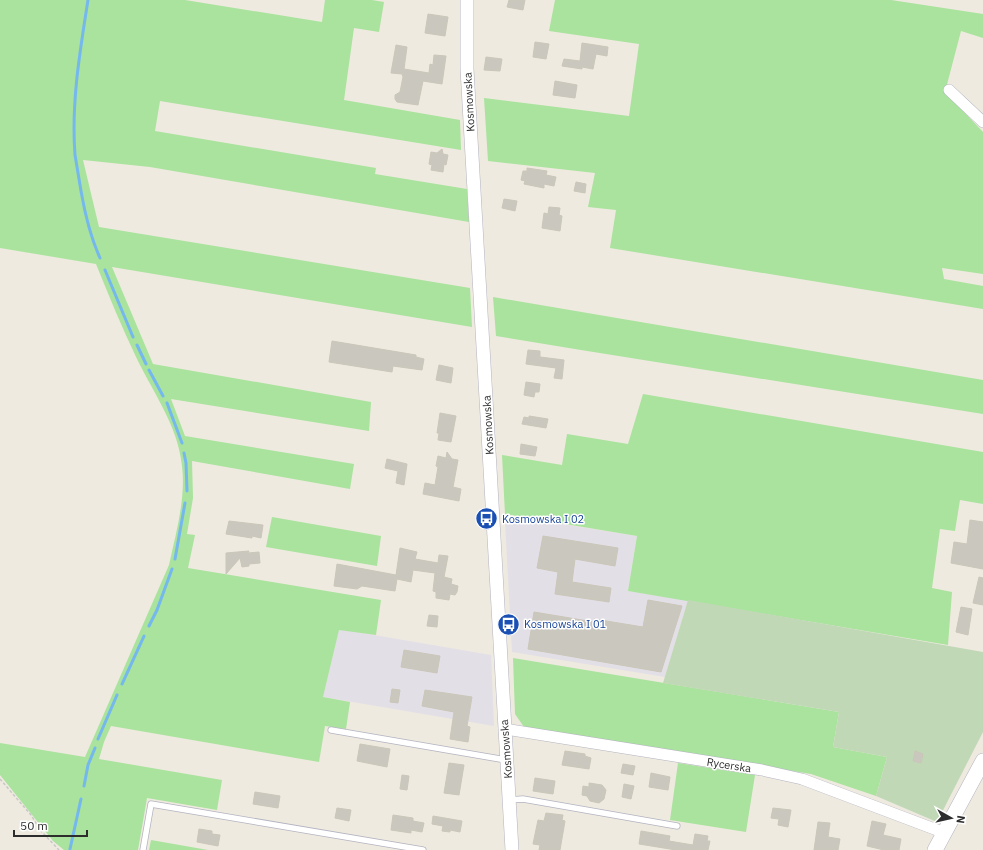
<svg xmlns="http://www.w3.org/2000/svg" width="983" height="850" viewBox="0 0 983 850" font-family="'IBM Plex Sans',sans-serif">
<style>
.industrial{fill:#e3dfe7}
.green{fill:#a9e39d}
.cemetery{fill:#c1d8b7}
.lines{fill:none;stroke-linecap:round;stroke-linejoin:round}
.stream{stroke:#74b8ee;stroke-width:3}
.building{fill:#cac8be;stroke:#cac6b9}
.service-casing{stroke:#b3b3c0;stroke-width:7}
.minor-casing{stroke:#b3b3c0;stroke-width:12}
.tertiary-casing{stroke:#b3b3c0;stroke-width:14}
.secondary-casing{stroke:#b3b3c0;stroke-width:16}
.path{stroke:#c8c8c8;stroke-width:1.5;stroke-dasharray:3 2;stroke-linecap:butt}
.service{stroke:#fff;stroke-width:5.5}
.minor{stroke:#fff;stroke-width:11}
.tertiary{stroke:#fff;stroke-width:13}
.secondary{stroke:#fff;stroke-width:15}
.labels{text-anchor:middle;stroke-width:3;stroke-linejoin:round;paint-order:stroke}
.street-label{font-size:11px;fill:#2d2d2d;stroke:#fff}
.transit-label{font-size:11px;fill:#164399;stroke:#fff;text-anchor:start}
</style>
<rect width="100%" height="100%" fill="#eeeadf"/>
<path class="industrial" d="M512,516L637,536L628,591L688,600L665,677L512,652L505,522Z
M339,629L491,655L494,726L323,697Z"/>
<path class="green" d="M0,0H185L322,22L325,0H372L384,2L379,32L354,28L344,100L460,120L461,150L160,101L155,131L376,168L375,174L467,189L469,222L150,167L83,160L99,227L470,288L472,327L112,267L153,364L371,402L369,431L171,399L185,436L354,464L350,489L192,461L193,498L187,534L195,535L188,568L381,600L376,635L339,630L323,697L350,702L346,729L325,726L319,762L111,726L104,742L99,759L222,780L217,810L147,798L138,850H64L53,841L0,775V743L85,757L169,565C176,533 186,498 182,466C178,426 154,394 137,359C122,328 109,296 96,264L0,248Z
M555,0H891L983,14V38L961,31L945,92L983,132V274L942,268L944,279L983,286V309L610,248L616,210L588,207L595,173L488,161L484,98L629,116L639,44L549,31Z
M493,297L983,380V414L581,350L496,336Z
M643,394L983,452V504L960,500L955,531L940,529L932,588L952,592L948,645L628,591L637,536L505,514L502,455L562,465L567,434L628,444Z
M272,517L381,536L377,566L266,547Z
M513,658L839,712L833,747L887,757L876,796L811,774L524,727L515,714Z
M678,763L755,775L746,832L670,820Z
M151,840L208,850H149Z"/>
<path class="cemetery" d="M688,600L983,652V732L937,822L876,796L887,757L833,747L839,712L663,683Z"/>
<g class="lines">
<path class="stream" d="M88,0C80,51 71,103 75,155C77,167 79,179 81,191C85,214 90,236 100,258
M105,270L133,337
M137,345L146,364
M149,370L163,396
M167,403L182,443
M184,453L186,463L187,491
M175,559L185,503
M149,626L157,610L172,569
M122,684L144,636
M98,739L117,695
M84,786L88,765L95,748
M70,849L81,799"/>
</g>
<path class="building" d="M509,0H525L523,10L507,7Z
M428,14L448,17L445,36L425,33Z
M535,42L549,44L546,59L533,57Z
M582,43L608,47L607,56L596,54L593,69L582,67V69L562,66L564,59L580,61Z
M396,45L407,47L404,69L429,73L430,64L433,65L434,55L446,56L442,84L423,81L418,105L397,102L395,99V95L400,92L403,77L402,74L391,73Z
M486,57L502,59L500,71L484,70Z
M555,81L577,85L575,98L553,95Z
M442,149L443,154L448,155L446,165L444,164L443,172L431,170L432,165L429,164L431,152L437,153Z
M527,168L547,171L546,175L556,177L554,186L544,184V188L524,184L525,181L521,180L523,171H527Z
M576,182L586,184L585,193L574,191Z
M504,199L517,201L515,211L502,208Z
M549,207L560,208L559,215L562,216L560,231L542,228L544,213L548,214Z
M332,341L416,355V357L424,359L422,370L393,366L392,372L329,362Z
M528,350L540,351V357L564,360L562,379L554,378L556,368L526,364Z
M439,365L453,368L451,383L436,380Z
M526,382L540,384L539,392H535L534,397L524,395Z
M440,413L456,416L451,442L438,440L439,433H437Z
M529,416L548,419L546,428L522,424L524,417L529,418Z
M521,444L537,447L535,456L520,454Z
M447,452L452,459L458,460L453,487L461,489L459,501L423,494L425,483L435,485L438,467L436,466L438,456L446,458Z
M387,459L407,464L404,485L396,483L398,471L385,468Z
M970,520L983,522V569L951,563L954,542L967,544Z
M229,521L263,525L261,538L252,536V538L226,534Z
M543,536L618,548L615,566L575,559L572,582L611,588L609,602L555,594L558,572L537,568Z
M400,548L417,552L415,559L438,563L439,555L448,556L444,577L452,579L451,584L458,586L457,592L455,595L450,594L449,600L436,598V592L433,591L435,573L413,570L411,582L397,579L395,591L362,586L357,589L334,586L337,564L396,575Z
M249,551L248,553L259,552L260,563L249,564V566L242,567L240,558L226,574V553Z
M979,577L983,578V605L973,603Z
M648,600L682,606L661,672L528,649L534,612L594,622V619L643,627Z
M961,607L972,609L968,635L956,632Z
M429,615L438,616L437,627L427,626Z
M404,650L440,656L437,673L401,667Z
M392,689L400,690L398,703L390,702Z
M425,690L472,697L467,726L470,727L468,742L450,739L454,712L422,706Z
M360,744L390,749L387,767L357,761Z
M565,751L585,754V756L591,758L589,769L562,765Z
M915,751L923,754L921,763L913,761Z
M449,763L464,765L459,795L444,793Z
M623,764L635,766L633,775L621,773Z
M651,773L670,777L668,790L649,787Z
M402,775L409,776L407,790L400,789Z
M535,778L555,781L553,794L533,791Z
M589,783L602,785L606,790L604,799L599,803L590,801L587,796L582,795L583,786L589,787Z
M624,784L634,786L631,799L622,797Z
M255,792L280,796L278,808L253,804Z
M337,808L351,810L349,821L335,818Z
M773,808L791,810L788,827L778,825L779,819L771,818Z
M546,813L563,815L562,820L565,821L560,850H539L540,845L533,844L538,820L544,821Z
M393,815L413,818V821L424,823L422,832L411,830V833L391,830Z
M433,816L462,821L460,832L450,830V832L442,831L443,826L432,824Z
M872,821L886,824L883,835L901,839L899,850H884L867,846Z
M818,822L830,823L828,837L840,839L838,850H814Z
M199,829L212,831V834L220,835L218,846L197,842Z
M641,831L670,836L669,841L693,845L695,834L708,836L707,841H710L708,850H676L639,844Z"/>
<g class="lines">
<defs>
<path id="service" d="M331,730L506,760
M509,800L523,799L677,826
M143,850L151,804L423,850"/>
<path id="minor" d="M949,90L983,122
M505,729L762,770L802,779L945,833"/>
<path id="tertiary" d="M467,0V69L512,850"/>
<path id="secondary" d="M935,850L983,761"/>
</defs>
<use href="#service" class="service-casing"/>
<use href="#minor" class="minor-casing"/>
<use href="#tertiary" class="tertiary-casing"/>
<use href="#secondary" class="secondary-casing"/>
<path class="path" d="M0,779L31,815L41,831L59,850"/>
<use href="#service" class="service"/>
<use href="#minor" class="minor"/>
<use href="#tertiary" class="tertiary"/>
<use href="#secondary" class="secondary"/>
</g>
<defs>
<symbol id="bus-disc" viewBox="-11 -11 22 22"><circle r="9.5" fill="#1a4fb4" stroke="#fff"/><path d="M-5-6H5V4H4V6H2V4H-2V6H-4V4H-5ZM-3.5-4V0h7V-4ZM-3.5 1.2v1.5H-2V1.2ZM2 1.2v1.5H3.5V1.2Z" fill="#fff"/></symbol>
</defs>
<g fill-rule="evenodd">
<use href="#bus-disc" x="474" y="506" width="25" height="25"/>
<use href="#bus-disc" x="496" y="612" width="25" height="25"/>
</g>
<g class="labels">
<g class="street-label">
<text transform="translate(469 102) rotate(-93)" y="4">Kosmowska</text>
<text transform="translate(488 425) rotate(-93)" y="4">Kosmowska</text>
<text transform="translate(506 749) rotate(-94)" y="4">Kosmowska</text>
<text transform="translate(729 765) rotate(9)" y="4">Rycerska</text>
</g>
<g class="transit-label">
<text x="502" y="523">Kosmowska I 02</text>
<text x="524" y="628">Kosmowska I 01</text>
</g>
</g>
<g transform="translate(951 818) rotate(98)" stroke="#ffffff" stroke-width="3" paint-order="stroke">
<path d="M0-3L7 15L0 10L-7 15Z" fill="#2d2d2d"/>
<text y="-6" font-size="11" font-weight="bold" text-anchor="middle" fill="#2d2d2d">N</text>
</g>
<path d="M14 830v6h73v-6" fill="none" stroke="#2d2d2d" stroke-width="2"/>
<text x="20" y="830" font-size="12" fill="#2d2d2d" stroke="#ffffff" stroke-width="3" paint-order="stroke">50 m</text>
</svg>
